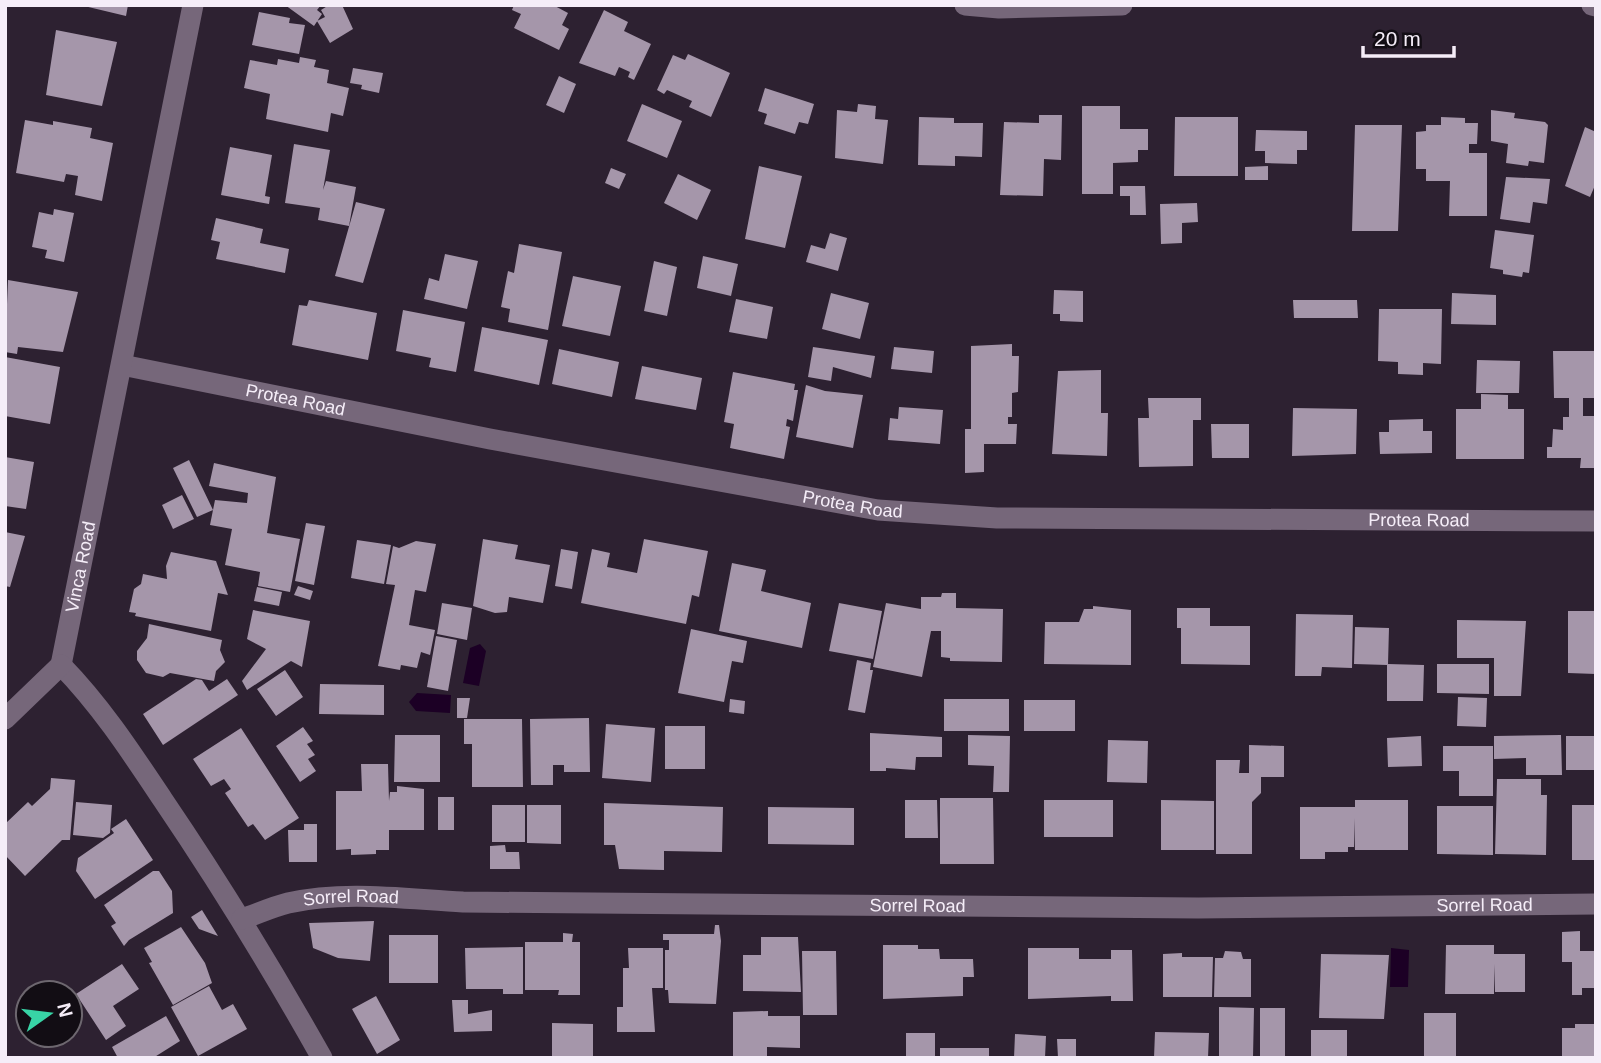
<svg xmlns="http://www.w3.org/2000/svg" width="1601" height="1063" viewBox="0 0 1601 1063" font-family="Helvetica,sans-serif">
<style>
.water{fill:#1c0025}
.building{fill:#a596aa}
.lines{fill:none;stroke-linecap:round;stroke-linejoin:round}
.minor{stroke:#76677a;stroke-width:21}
.labels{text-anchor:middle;stroke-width:7;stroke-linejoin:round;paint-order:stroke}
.street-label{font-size:18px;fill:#f5edf8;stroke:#120d14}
</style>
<rect width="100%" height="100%" fill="#2d2131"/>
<path class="water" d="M480,644L486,651L479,686L463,683L470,648Z
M417,693L451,695L450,713L416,711L409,702Z
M1391,948L1409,950L1408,987H1390Z"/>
<path class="building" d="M80,5H128L126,16Z
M285,5H321L317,10L322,14L314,26Z
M329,5H342L353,29L330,43L317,21L325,17L321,10Z
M514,5H553L568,13L562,25L569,29L559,50L514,28L521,14L512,10Z
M604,10L628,22L624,31L651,44L634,80L628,77L630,72L619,67L615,76L579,63Z
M259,12L290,18L289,23L305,25L299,54L252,45Z
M56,30L117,42L102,106L46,95Z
M688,54L730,73L711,117L689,107L692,101L667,90L664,94L657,90L673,55L685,60Z
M300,57L316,60L314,67L329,70L327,83L349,88L343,116L331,113L328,132L266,119L270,94L244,88L250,60L277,65L278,59L299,63Z
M353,68L383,73L379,93L361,89L362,85L350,83Z
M559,76L576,84L564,113L546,105Z
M765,88L814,104L808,124L799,122L795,134L764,124L767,114L758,111Z
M642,104L682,121L667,158L627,141Z
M858,104L876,106L875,119L888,120L883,164L835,158L837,110L857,112Z
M1082,106H1120V129H1148V150H1138V162L1113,163V194H1082Z
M1491,110L1515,113L1514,118L1545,122L1548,125L1544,163L1529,161L1528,166L1506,163L1508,144L1491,141Z
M1039,115H1062L1061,160L1044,159L1043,196L1000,195L1004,122L1039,123Z
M919,117L954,118V123H983L982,157L955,156V166L918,165Z
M1175,117H1238V176H1174Z
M1441,117L1465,118V123H1478L1477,144H1469V153H1487V216H1449L1450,181H1426V169H1416V132L1426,131V125H1441Z
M25,120L53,125V121L92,128L90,138L113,143L102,201L75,195L78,176L66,174L64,182L16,173Z
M1355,125H1402L1398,231H1352Z
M1585,127L1596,132V183L1590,197L1565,186Z
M1256,130L1307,131V150H1297V164L1265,163V151H1255Z
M294,144L330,150L323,190L326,181L356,187L349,226L318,220L320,208L285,203Z
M230,147L272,155L265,196L270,197L269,204L221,195Z
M759,166L802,176L785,248L745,239Z
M1268,166V180H1245V167Z
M611,168L626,174L619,189L605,183Z
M678,174L711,190L697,220L664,203Z
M1506,177L1550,179L1547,204L1533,202L1530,223L1500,219Z
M1120,186H1145L1146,215H1130V196H1120Z
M356,202L385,209L363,283L335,276Z
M1197,203L1198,222L1182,223V243L1161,244L1160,204Z
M54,209L74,213L64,262L45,258L47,250L32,247L39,212L53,215Z
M216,218L263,229L260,243L289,249L285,273L216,259L220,242L211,240Z
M1495,230L1534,235L1529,273L1523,272L1522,277L1503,274V270L1490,268Z
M830,233L847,238L838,271L806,262L811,245L825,249Z
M519,244L562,252L548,330L508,322L510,309L501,307L508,271L514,273Z
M445,254L478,261L467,309L424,299L429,278L439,281Z
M703,256L738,264L731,296L697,288Z
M654,261L677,267L667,316L644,311Z
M573,276L621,286L610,336L562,326Z
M8,280L78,292L63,352L18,347L17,354L5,352Z
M1054,290L1083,291V322L1060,321V314H1053Z
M831,293L869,303L860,339L822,329Z
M1452,293L1496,295V325L1451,324Z
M736,299L773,307L767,339L729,332Z
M309,300L377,313L368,360L292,345L299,305L307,306Z
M1293,300H1357L1358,318H1294Z
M1379,309H1442L1441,364L1423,363V375L1398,374V362L1378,361Z
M403,310L465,322L456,372L429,367L431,358L396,351Z
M482,327L548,340L539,385L474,371Z
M1012,344V356H1019L1018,392L1012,393V417H1008V424H1017L1016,444H984V472L965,473V429H971V346Z
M813,347L875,356L871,378L833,367L831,381L808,377Z
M894,347L934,351L932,373L891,369Z
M559,349L619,362L612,397L552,384Z
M1553,351H1596V398H1583V416H1596V468H1580L1581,458H1547V447H1552L1553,429L1563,430V417H1569V398H1554Z
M5,357L60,367L50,424L5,416Z
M1477,360L1520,361L1519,393H1476Z
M642,366L702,378L696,410L635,399Z
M1101,370V413H1108L1107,456L1052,454L1058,371Z
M733,372L795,384L794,390H798L793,421L787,419L786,426L790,427L784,459L730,448L734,424L724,422Z
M806,385L825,391L863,395L853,448L796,437Z
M1481,394L1508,395V409H1524V459H1456V409H1481Z
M1148,398H1201V420H1193V466L1139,467L1138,418H1149Z
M899,407L943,410L940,444L888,440L890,418L898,419Z
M1293,408L1357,409L1356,454L1292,456Z
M1423,419V431H1432V453L1380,454L1379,432H1389V420Z
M1211,424H1249V458H1212Z
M5,457L34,462L26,509L5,506Z
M189,460L213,510L197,517L173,468Z
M214,463L276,477L267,533L300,539L290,592L258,586L260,572L225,565L232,529L210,525L215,500L247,503L248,493L209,486Z
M182,495L194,519L173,529L162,505Z
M306,523L325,526L314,585L295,581Z
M5,532L25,536L10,587L5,586Z
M483,539L518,545L515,559L550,565L543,603L509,597L507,612L495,613L473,606Z
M644,539L708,551L699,597L692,595L686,624L581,603L592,549L610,553L607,567L637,573Z
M357,540L391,545L384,584L351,578Z
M416,541L436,544L426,592L415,590L409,625L435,630L430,655L421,652L417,668L401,665L400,670L378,666L395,585L386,584L393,546L399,548Z
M561,549L578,552L572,589L555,586Z
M171,552L216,561L228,595L218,593L211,631L135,616L136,613L129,612L134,589L141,584L143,574L167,579L166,566Z
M732,563L766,570L761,591L811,603L802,648L719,631Z
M298,586L313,591L310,600L294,595Z
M257,587L282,592L279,606L254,601Z
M942,593H956V608L1003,609L1002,662L950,661V658L941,657V631H931L922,677L873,667L886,603L921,609V597H941Z
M442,603L472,608L467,640L437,634Z
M839,603L882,611L873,659L829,651Z
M1093,606L1131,610V665L1044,664L1045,622H1079L1084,609H1093Z
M1177,608H1210V626H1250V665L1181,664V628H1177Z
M253,610L310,621L302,667L291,661L247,690L242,681L266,649L247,639Z
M1568,611H1596V674L1568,673Z
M1296,614L1353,615L1352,668L1322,667L1321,676H1295Z
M1457,620L1526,621L1521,696H1494V658H1457Z
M149,624L222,640L220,650L225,662L216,671L214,681L170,673L163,677L146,673L137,660V651L147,638Z
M1355,627L1389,628L1388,664L1424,665L1423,701H1387V665L1354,664Z
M691,629L747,641L743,663L732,661L724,702L678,693Z
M436,636L457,640L448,691L427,687Z
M857,660L871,663L870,670H873L865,713L848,710Z
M1437,664H1489V694L1437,693Z
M285,670L303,697L276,716L257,689Z
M196,679L202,680L209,691L227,679L238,695L163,745L143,714Z
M320,684L384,685V715L319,714Z
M1458,697L1487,698L1486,727L1457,726Z
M457,698H470L467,718H457Z
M730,699L745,701L744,714L729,712Z
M944,699H1009V731H944Z
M1024,700H1075V731H1024Z
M589,718L590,772H564V765H553V785H531L530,719Z
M464,719H522L523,787H472V744H464Z
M606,724L655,728L651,782L602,778Z
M665,726H705V769H665Z
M303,727L313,741L307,744L315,755L308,759L316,771L300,782L276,746Z
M241,728L299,818L265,840L253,824L248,827L225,793L231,789L224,779L211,786L193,759Z
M870,733L942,737V757H916L915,770L886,768V771H870Z
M395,735H440V782H394Z
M968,735L1010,736L1009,792H993L994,766L968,765Z
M1561,735L1562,775H1526V758L1494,759V736Z
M1421,736L1422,766L1388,767L1387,738Z
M1566,736H1596V770H1566Z
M1108,740L1148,741L1147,783L1107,782Z
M1249,745L1284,746V777H1261V793L1252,802V854H1216V760H1240L1239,773H1249Z
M1443,746H1493V796H1459V771H1443Z
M361,764H388L389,801L390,792H397V786L424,789V830H389V850H376V854L351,855V849L336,850V791H362Z
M51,778L75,780L70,840H62L25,876L5,855V824L28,802L32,806L50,789Z
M1497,779H1541V795H1547L1546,855L1495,854Z
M438,797H454V830H438Z
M940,798H993L994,864H940Z
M905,800H937L938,838H905Z
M1044,800H1113V837H1044Z
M1161,800L1214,801V850H1161Z
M1355,800H1408V850H1355L1354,818V847H1348V852H1325V859H1300V807H1355Z
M76,802L112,805L110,833L103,838L73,835Z
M604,803L723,807L722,852L664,851V870L619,869L615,845H604Z
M492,805H525V842H492Z
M527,805H561V844L527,843Z
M1572,805H1596V860H1572Z
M1437,806H1493V855L1437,854Z
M768,807L854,808V845L768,844Z
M126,819L153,860L95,899L76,871L78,858L114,833L111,829Z
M304,824H317V862H289L288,830H304Z
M505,845L506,852H519L520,869H490V846Z
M153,871H159L172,891L173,913L129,940L124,946L111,926L116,923L104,905Z
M202,910L218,936L199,929L191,917Z
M374,921L370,961L338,958L313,948L309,923Z
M715,925H719L721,941L716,1004L669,1003L668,990H665V950H669V940H663V934H714Z
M181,927L205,963L212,983L173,1005L149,963L152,962L144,948Z
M1580,931V951H1596V988H1582V995H1572V962H1562V932Z
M563,933L573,934L572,942H580V995H558L559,990H525V942H563Z
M389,935H438V983H389Z
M761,937H798L801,992L743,991V955H761Z
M883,945H918V949H939L940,959H973L974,977H963V996L883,999Z
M1446,945H1494V954H1525V992H1495L1494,964V994H1445Z
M523,947V994H503V989H466L465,948Z
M628,948H663V988H652L655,1032H617V1007H623V968H629Z
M1028,948H1079V959H1111V950H1132L1133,1001H1111V996L1028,999Z
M802,951H836L837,1015H803Z
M1225,951L1241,952L1243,959H1251V997H1214L1215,958H1223Z
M1182,953V957H1213L1212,997H1163V954Z
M1321,954L1389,955L1384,1019L1319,1018Z
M122,964L139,989L113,1006L126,1026L106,1040L76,994Z
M209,986L222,1010L233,1004L247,1029L198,1056L171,1007Z
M376,996L400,1040L377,1054L352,1009Z
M452,1000H468V1014L492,1010V1031L454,1032Z
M1219,1007L1254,1008L1253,1058H1219Z
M1260,1008H1285V1058H1260Z
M768,1011V1016H800V1048L767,1047V1057H733V1012Z
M1424,1013H1456V1058H1424Z
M166,1016L180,1041L153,1058H118L112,1047Z
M552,1023L593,1024V1058H552Z
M1575,1024H1596V1058H1562V1028H1575Z
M1311,1030H1347V1058H1311Z
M1155,1032L1209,1033L1208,1058H1154Z
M906,1033H935V1058H906Z
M1015,1034L1046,1036L1045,1058H1014Z
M1057,1039H1076V1058H1058Z
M940,1048H989V1058H940Z"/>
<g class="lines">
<g class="minor">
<path d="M965,5L999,8L1122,5"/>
<path d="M1592,5L1596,6"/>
<path id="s1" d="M122,365L490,439L878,510L997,518L1596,521"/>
<path id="s2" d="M61,665L193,5"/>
<path d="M61,665C101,706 131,752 163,800C220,884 272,969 322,1058"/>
<path d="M5,719L61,665"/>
<path id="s3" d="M242,919C257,914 272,907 288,903C344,890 406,899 463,902L1198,908L1596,904"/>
</g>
</g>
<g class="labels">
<g class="street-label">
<text dy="6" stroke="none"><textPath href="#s1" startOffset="177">Protea Road</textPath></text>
<text dy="6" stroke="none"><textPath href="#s1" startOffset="744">Protea Road</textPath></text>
<text dy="6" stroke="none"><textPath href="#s1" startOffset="1311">Protea Road</textPath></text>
<text dy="6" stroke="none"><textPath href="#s2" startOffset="100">Vinca Road</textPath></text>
<text dy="6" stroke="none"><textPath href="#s3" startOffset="112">Sorrel Road</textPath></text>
<text dy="6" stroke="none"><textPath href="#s3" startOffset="1246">Sorrel Road</textPath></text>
<text dy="6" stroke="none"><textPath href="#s3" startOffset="679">Sorrel Road</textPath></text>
</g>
</g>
<rect width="1601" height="1063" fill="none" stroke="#f5edf8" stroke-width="14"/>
<g transform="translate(49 1014) rotate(76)"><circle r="33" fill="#120d14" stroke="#6d676f" stroke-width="2"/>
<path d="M0-5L12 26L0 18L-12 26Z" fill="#38d4a6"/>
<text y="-10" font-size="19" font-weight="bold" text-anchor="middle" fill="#f5edf8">N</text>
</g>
<path d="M1363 46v10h91v-10" fill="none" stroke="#f5edf8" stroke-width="3.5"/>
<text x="1374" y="46" font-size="21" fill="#f5edf8" stroke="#120d14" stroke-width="5" paint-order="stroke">20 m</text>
</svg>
